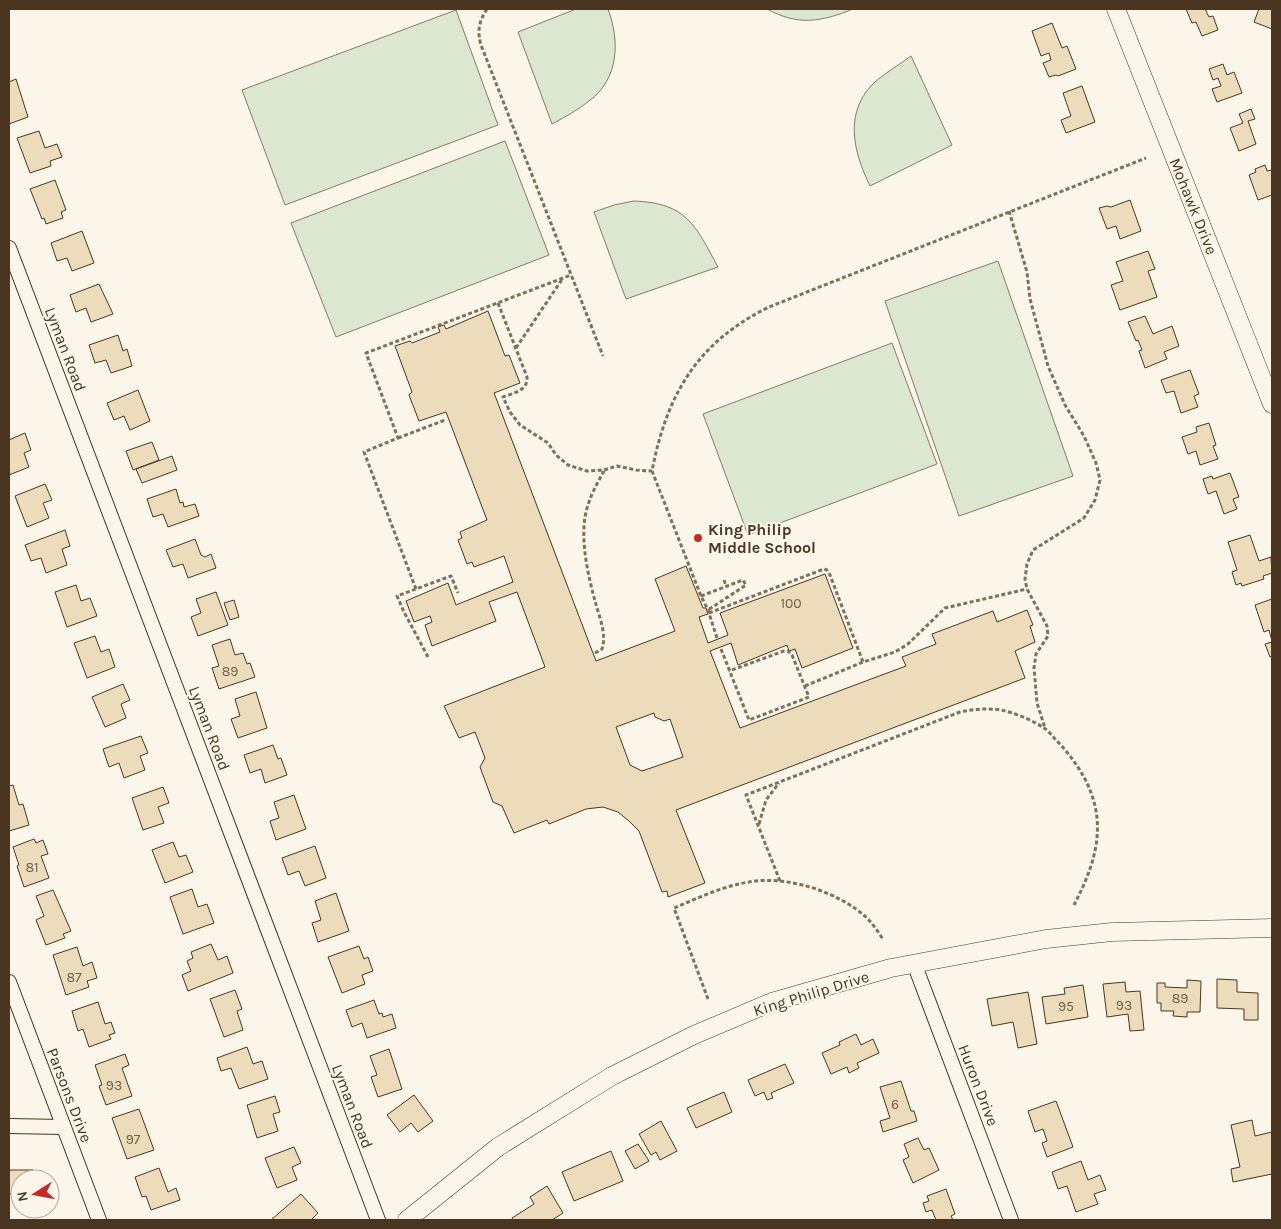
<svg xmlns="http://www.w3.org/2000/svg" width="1281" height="1229" viewBox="0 0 1281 1229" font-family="Karla,sans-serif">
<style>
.green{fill:#dce7d0;stroke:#887966}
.building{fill:#ecdcbc;stroke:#4a3520;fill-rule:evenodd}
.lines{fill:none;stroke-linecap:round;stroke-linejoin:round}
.minor-casing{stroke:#4a3520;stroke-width:16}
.tertiary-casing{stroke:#4a3520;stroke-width:19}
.path{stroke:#7f6f5c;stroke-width:3;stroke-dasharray:4 2.5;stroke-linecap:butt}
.minor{stroke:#fbf6e9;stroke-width:14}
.tertiary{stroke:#fbf6e9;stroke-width:18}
.poi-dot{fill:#c62828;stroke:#fbf6e9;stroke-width:2}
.labels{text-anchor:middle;stroke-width:4;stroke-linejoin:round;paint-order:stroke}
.number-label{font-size:14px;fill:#725f47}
.street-label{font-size:16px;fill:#4a3520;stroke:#fbf6e9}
.poi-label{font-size:16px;font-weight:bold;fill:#4a3520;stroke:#fbf6e9;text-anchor:start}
</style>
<rect width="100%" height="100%" fill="#fbf6e9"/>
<path class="green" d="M576,9H608C620,41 619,79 589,101C578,110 565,117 552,124L518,32Z
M767,9H853C821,22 798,26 767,9Z
M456,10L498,125L285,205L242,90Z
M911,56L952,145L870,186C853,151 843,111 876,81C887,72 900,64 911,56Z
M505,141L549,255L336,337L291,223Z
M634,201C687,203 695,225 718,267L626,299L594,212L614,205Z
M998,261L1073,476L959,516L885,301Z
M892,343L937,464L748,535L703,414Z"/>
<path class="building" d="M1186,9H1205L1209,17L1213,16L1218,30L1202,36L1196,22L1192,23Z
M1259,9H1272V29L1254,22Z
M1052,23L1062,48L1067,46L1076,69L1058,76L1056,75L1049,77L1043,63L1051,60L1049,53L1041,56L1032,31Z
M1223,64L1227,75L1234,72L1242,93L1217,102L1212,89L1221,86L1218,78L1213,80L1209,69Z
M16,79L28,117L9,124V82Z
M1082,86L1095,122L1066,133L1061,120L1071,116L1063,93Z
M1251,109L1255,119L1248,121L1256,144L1239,151L1230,128L1243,123L1239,114Z
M39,131L45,148L57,144L62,157L50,161L51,166L30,173L17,138Z
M1265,165L1267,171L1272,170V195L1258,200L1249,175L1256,172L1255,169Z
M55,180L66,210L61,212L63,218L46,224L44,218L42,219L30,189Z
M1130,200L1141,231L1120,239L1116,226L1107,229L1099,208L1107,206L1111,207Z
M82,231L94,263L72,271L67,258L57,261L51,243Z
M1148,251L1155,269L1148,271L1157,297L1120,310L1111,285L1123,281L1116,262Z
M99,284L113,314L91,322L86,308L76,312L70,295Z
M488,311L505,356L509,355L520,383L494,393L596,661L675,631L655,579L686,566L703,608H706L708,614L699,617L708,643L728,635L720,613L825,574L853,648L802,668L795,649L789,651L787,645L738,665L731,643L710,651L740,728L906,666L902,657L936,644L932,634L993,611L997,622L1027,610L1033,625L1030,626L1035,642L1015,651L1025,678L676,810L705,883L668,897L667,891L662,892L639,831L629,821L618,812L603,807L586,809L549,824L547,820L514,833L502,806L493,802L480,767L485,758L475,732L459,738L444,706L545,667L517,592L489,602L496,621L432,646L425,625L432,622L430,616L414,622L406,601L448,583L456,605L513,582L504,556L474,567L472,562L467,564L458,540L462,538L460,532L487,520L446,412L419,421L409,395L412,392L395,346L410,341L412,343L440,332L438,327L444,325L446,329ZM654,713L655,717L664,721L670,719L683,757L642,771L630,765L616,727Z
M1145,316L1153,334L1172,326L1179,346L1164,352L1167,359L1145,368L1139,351L1142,350L1138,340L1136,341L1128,322Z
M118,335L123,351L127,349L132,366L111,373L106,360L95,363L89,345Z
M1190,370L1199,394L1194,396L1198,407L1181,413L1174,391L1166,393L1161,380Z
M138,390L150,421L130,430L124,416L114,420L107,403Z
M1209,423L1216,445L1213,446L1218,459L1200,465L1196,451L1188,454L1182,437L1197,432L1196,427Z
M25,433L31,450L24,453L29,467L9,475V440Z
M152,442L159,460L133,470L126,451Z
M172,456L177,470L142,483L136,469Z
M1230,473L1239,497L1233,499L1237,509L1224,514L1216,491L1208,494L1203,479L1212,476L1213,479Z
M45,484L52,500L43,503L49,518L27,527L15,496Z
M176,489L180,503L183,502L184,507L195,504L199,516L168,527L163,514L153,517L147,499Z
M65,530L70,546L62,549L67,565L46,573L41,558L31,561L25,545Z
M1250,535L1259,561L1271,557L1272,573L1263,576L1264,579L1242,586L1241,583L1236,585L1232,572L1237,570L1228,542Z
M195,539L201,555L205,557L211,554L216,568L188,578L183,564L173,567L166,550Z
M76,585L81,601L90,598L97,616L67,627L55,592Z
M216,592L228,625L198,636L191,617L201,613L196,599Z
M1272,599V641L1269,630L1264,632L1255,605Z
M234,600L239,617L230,620L224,603Z
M95,636L101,652L109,649L115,667L87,678L74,643Z
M230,639L235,655L243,653L247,664L250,663L255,677L219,689L212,668L219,666L212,645Z
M1272,642V656L1270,657L1265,644Z
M123,684L130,700L121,704L126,718L105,727L92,697Z
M256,692L267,728L238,738L231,719L240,716L235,699Z
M141,736L148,753L140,756L145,770L124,778L119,763L109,767L103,749Z
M273,745L278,759L281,758L287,775L265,783L261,769L250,773L244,755Z
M13,785L19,805L23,804L29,825L9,831V786Z
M163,787L169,803L158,807L164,823L143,830L132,798Z
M294,795L306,829L276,840L270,821L279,818L274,802Z
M34,839L36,843L43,840L48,854L41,856L49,878L24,887L17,866L19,865L13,847Z
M173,842L179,857L186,855L193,872L165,883L152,850Z
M315,846L326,878L305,886L299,871L288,875L282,858Z
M192,889L198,907L207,904L214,923L183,934L170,897Z
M53,890L71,931L63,934L65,938L46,945L36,920L44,916L36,896Z
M336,893L349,931L318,942L312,923L321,920L315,901Z
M211,944L218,960L227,956L233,973L188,991L182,975L191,971L187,961L193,958L191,952Z
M359,946L364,959L368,957L373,971L362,975L365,984L342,993L328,957Z
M77,947L83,966L92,962L97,978L87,981L89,987L66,995L53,955Z
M1217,979L1237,980V992L1258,993V1020H1244V1009L1217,1008Z
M1187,980L1201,981L1200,1012H1187V1017L1173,1016L1174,1011H1161V1003H1157V983H1165V987L1187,988Z
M1125,982L1126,992L1140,991L1144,1030L1130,1031L1128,1014L1107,1017L1103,984Z
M1083,985L1088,1017L1046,1024L1042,997L1065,994L1064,988Z
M235,990L242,1009L237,1011L243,1030L224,1037L210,999Z
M1028,992L1037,1044L1018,1048L1013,1022L992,1026L987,999Z
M374,1000L379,1014L382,1013L383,1017L392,1014L396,1028L367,1038L362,1023L352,1027L346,1010Z
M98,1002L105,1024L111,1022L115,1033L109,1035L111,1039L89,1047L83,1029L78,1031L72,1011Z
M856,1034L861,1045L873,1039L879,1053L857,1063L859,1068L849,1073L847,1067L831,1074L822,1053L840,1045L839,1042Z
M247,1047L253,1064L262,1061L268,1079L239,1089L231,1068L221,1071L217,1058Z
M389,1049L402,1089L378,1097L371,1077L377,1075L370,1056Z
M125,1054L129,1065L122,1068L132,1096L106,1105L99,1086L102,1085L95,1065Z
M785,1064L794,1083L771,1093L773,1098L767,1100L764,1092L755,1096L748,1080Z
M901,1081L911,1111H914L917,1121L883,1132L880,1121L890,1118L880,1087Z
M724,1092L732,1112L696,1128L687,1108Z
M414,1095L433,1121L418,1132L411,1123L400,1132L387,1115Z
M275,1096L280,1112L273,1114L278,1131L257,1138L247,1105Z
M1056,1101L1073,1147L1047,1157L1042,1143L1047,1141L1043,1129L1035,1132L1028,1111Z
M139,1109L154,1150L127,1159L112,1118Z
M1252,1120L1255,1136L1272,1132V1174L1233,1182L1231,1169L1240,1167L1231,1125Z
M661,1121L677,1151L660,1160L656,1152L651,1155L639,1134Z
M918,1138L924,1150L929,1148L939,1170L913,1183L903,1160L909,1157L904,1144Z
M638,1144L649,1161L635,1169L625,1151Z
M294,1147L301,1163L292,1167L297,1180L277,1188L265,1158Z
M611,1151L623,1181L574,1201L562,1172Z
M1081,1161L1088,1180L1100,1175L1106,1190L1094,1194L1098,1204L1076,1212L1067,1186L1058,1189L1052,1172Z
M159,1168L168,1192L176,1188L180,1200L151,1210L146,1196L142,1197L135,1177Z
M9,1170H33V1179H20V1194H9Z
M547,1186L563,1213L552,1220H513L512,1218L534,1204L530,1197Z
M946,1189L955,1214L951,1216L953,1220H936L932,1210L926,1212L923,1203L929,1201L927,1196Z
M301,1194L318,1213L311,1220H271Z"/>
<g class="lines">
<defs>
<path id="minor" d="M9,248L378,1220
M914,963L1011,1220
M9,982L99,1220
M9,1126L63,1127"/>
<path id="tertiary" d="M1116,9L1272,404
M407,1220L498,1147L612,1076L694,1035L772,1002L891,968L1046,939L1112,932L1272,928"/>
</defs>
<use href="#minor" class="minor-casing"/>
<use href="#tertiary" class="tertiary-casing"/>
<path class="path" d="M487,9C479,21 477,31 481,45L603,356
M1009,211L1027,272L1030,299L1048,366L1065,405L1084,436L1096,463L1100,480L1095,500L1084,518L1033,550L1027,564L1025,579L1027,589L1047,626L1048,636L1036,654L1034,668L1037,703L1045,728
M498,303L527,377C528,391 513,393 503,397L510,412L520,425L548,443L556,455L568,465L587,471L604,470L617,466L636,470L652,471
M516,348L563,278
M398,438L445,420
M724,580L726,586
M416,589L364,452L398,438L366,353L571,275
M701,596L743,580L746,585L708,610
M709,613L824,569L827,570L830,575L863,662
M717,638L708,610L701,596L652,471C667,393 698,342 769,307L1146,158
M721,649L749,720L809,697L792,655L788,651H784L729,671
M595,653L602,649C607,634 599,616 595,601C588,575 581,544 585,517C588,500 596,485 604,471
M428,657L404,612L397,596L451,576L458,593
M805,686L863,662L895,652L908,644L945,608L1027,589
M759,824L766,800L779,783
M780,881L746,795L960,712C974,709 987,708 1001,710C1015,713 1032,720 1044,728C1049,731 1053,737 1057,741C1077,762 1094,788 1097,818C1100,849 1088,878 1074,905
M708,999L674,908C698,898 723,886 749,882C787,875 839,892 867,918C873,924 878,932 883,939"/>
<use href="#minor" class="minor"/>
<use href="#tertiary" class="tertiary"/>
</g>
<circle class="poi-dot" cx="698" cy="538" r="5"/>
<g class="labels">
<g class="number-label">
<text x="791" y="608">100</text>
<text x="230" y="676">89</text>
<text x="32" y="872">81</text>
<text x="74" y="982">87</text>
<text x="1180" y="1003">89</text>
<text x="1124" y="1010">93</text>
<text x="1066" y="1011">95</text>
<text x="114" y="1090">93</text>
<text x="895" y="1109">6</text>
<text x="133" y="1144">97</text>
</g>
<g class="street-label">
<text transform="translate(1194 206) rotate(68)" y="6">Mohawk Drive</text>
<text transform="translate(66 349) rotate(69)" y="6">Lyman Road</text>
<text transform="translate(210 728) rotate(69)" y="6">Lyman Road</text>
<text transform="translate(811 993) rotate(-17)" y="6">King Philip Drive</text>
<text transform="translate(979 1085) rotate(69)" y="6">Huron Drive</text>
<text transform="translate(70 1095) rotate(69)" y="6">Parsons Drive</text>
<text transform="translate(353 1106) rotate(69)" y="6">Lyman Road</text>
</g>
<g class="poi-label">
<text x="708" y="535">King Philip<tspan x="708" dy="18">Middle School</tspan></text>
</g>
</g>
<rect width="1281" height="1229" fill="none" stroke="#4a3520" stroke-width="20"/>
<g transform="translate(35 1194) rotate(259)"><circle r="24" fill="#fbf6e9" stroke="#b4a999"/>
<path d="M0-4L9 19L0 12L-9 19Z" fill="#c62828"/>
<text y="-8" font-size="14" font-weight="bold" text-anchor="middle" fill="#4a3520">N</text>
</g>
</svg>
